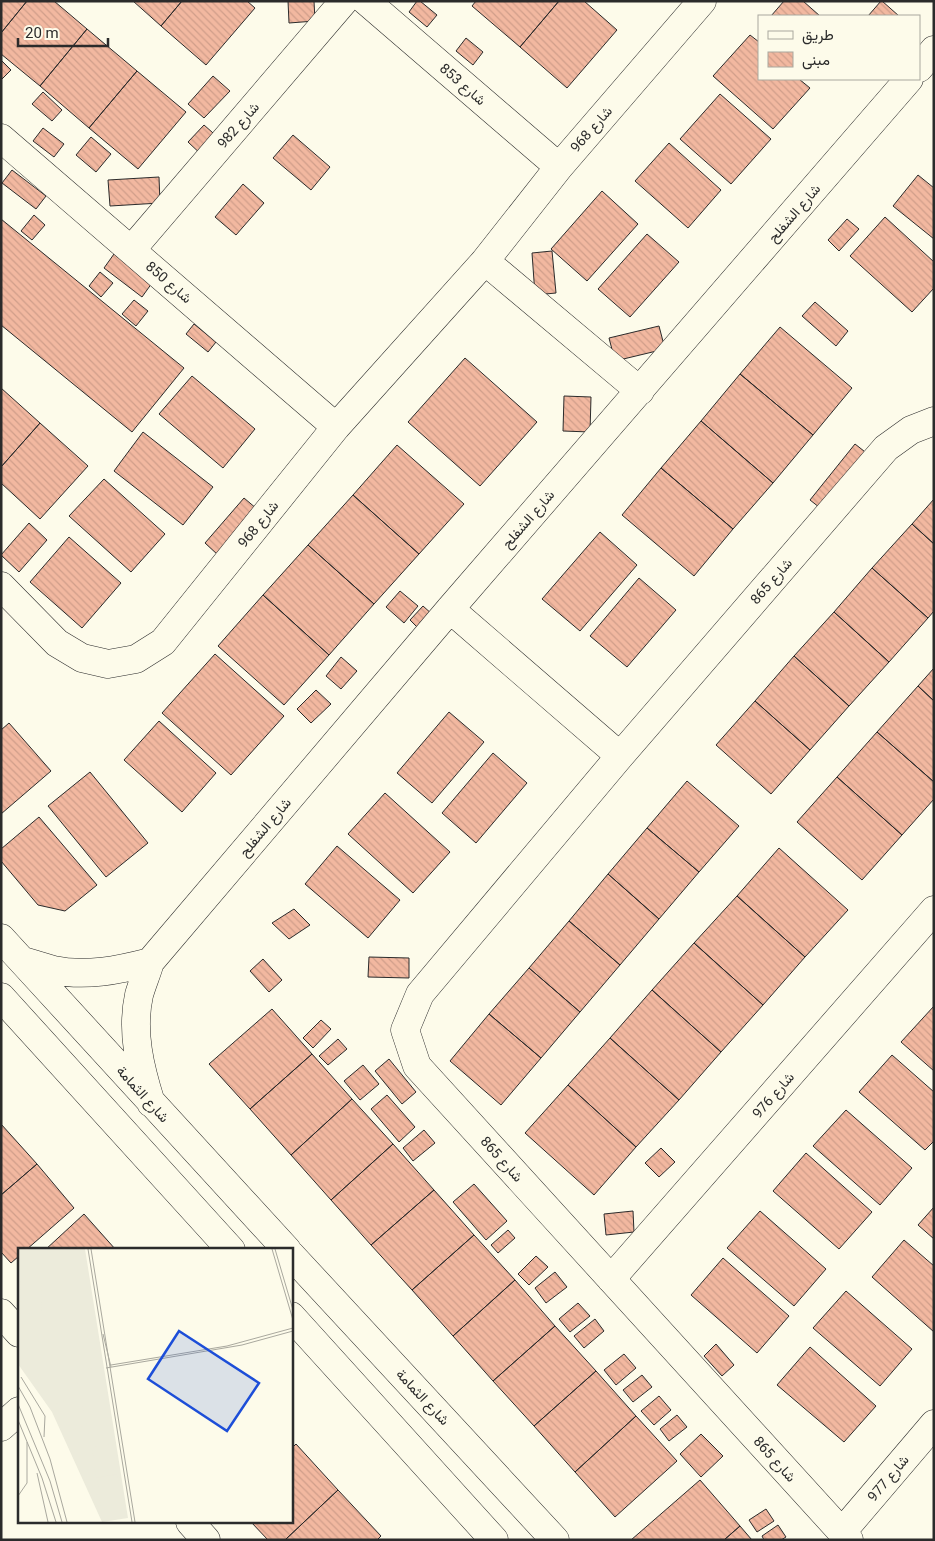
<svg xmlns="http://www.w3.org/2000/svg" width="935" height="1541" viewBox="0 0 935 1541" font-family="Roboto,Vazirmatn,sans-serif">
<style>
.building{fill:url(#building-back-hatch);stroke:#2b2b2b}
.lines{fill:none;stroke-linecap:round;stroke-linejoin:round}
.minor-casing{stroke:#2b2b2b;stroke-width:29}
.minor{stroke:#fdfbea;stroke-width:28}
.labels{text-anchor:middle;stroke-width:4;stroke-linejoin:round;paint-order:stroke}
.street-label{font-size:14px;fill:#2b2b2b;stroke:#fdfbea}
.inset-road{fill:none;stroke:#a9a89e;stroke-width:1}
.view{fill:#1d4ed8;fill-opacity:0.15;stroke:#1d4ed8;stroke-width:2.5}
.inset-edge{fill:none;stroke:#2b2b2b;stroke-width:2.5}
</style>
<defs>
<pattern id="building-back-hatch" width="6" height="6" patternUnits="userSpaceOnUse" patternTransform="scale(1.25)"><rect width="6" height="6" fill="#f2b8a0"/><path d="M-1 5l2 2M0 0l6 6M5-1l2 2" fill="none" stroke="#d09e8a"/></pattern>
</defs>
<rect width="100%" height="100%" fill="#fdfbea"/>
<path class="building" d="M1,1H27L1,33Z
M27,1H54L87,29L40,86L1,54V33Z
M133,1H182L161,26Z
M182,1H247L255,8L206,65L161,26Z
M288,1H314L315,21L289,23Z
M417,1H420L437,15L427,27L409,12Z
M476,1H559L520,47L472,6Z
M559,1H584L617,30L567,88L520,47Z
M784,1H803L820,16H771Z
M881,1H882L899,16H868Z
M87,29L137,71L89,128L40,86Z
M750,35L759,42V79H799L810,88L773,129L713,76Z
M466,38L483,52L473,65L456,51Z
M1,60L11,70L1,80Z
M137,71L186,112L138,169L89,128Z
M213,76L230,91L204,118L188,104Z
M43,92L62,110L52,121L32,104Z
M720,94L771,139L731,184L680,139Z
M204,125L221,140L204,157L188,142Z
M43,128L64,144L54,157L33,141Z
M293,135L330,167L311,190L273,158Z
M91,137L111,154L96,172L76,155Z
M669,143L721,190L688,228L635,181Z
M12,170L46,196L36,209L2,183Z
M918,175L934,188V239L893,206Z
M159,177L160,203L110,206L108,180Z
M243,184L264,203L236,235L215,217Z
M602,191L638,224L587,281L551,249Z
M34,215L45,225L32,240L21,231Z
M885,217L934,262V288L912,312L850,256Z
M1,219L184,368L132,432L1,325Z
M847,219L859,229L839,251L828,240Z
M647,234L679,262L630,317L598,289Z
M552,251L556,293L535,295L532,253Z
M114,254L152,283L142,297L104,268Z
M100,272L113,283L101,297L89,286Z
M134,300L148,311L136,326L122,314Z
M815,302L848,331L836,346L802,316Z
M194,324L216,342L208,352L186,334Z
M659,326L665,349L615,361L609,338Z
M780,327L852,388L813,435L740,374Z
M465,358L537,422L480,486L408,422Z
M740,374L813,435L773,483L701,421Z
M192,376L255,429L223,468L159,414Z
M1,388L40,423L1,467Z
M564,396L591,397L590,432L563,431Z
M701,421L773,483L733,529L661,468Z
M40,423L88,466L40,519L1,483V467Z
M143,432L213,487L183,525L114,471Z
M855,444L869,455L824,511L810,500Z
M397,445L464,504L419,554L353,495Z
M661,468L733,529L694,576L622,515Z
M104,479L165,534L131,572L69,516Z
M353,495L419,554L374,604L308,545Z
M244,498L257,509L218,555L205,543Z
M934,499V544L912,524Z
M29,523L47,540L19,572L1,555Z
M912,524L934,544V611L928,618L872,568Z
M600,532L637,565L580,631L542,599Z
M69,537L121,583L82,628L30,582Z
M308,545L374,604L329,655L263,595Z
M872,568L928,618L889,662L834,612Z
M639,578L676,610L627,667L590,636Z
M400,591L418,606L404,623L386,607Z
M263,595L329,655L284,705L218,646Z
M423,606L433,615L420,630L410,620Z
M834,612L889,662L849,706L794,656Z
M215,654L284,716L231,775L162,713Z
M794,656L849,706L810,750L755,701Z
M341,657L357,671L341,689L326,676Z
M934,668V701L918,686Z
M918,686L934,701V782L877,732Z
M316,690L331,704L311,723L297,709Z
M755,701L810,750L771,794L716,745Z
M449,712L484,742L432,803L397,773Z
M159,721L216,773L182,812L124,760Z
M9,723L51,771L1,814V730Z
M877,732L934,782V799L902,835L837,777Z
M493,753L527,783L476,843L442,813Z
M90,772L148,843L106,877L48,806Z
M837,777L902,835L862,880L797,822Z
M687,781L739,826L699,872L647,828Z
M385,793L450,852L413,893L348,834Z
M39,817L97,885L65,911L38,905L1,861V849Z
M647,828L699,872L659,919L608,874Z
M337,846L400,900L368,938L305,884Z
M779,848L848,910L805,957L737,896Z
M608,874L659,919L620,965L569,921Z
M737,896L805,957L763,1005L694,943Z
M294,909L310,925L289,939L272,923Z
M569,921L620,965L580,1012L529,968Z
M694,943L763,1005L721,1052L652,990Z
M369,957L409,958V978L368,977Z
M263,959L282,980L269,992L250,971Z
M529,968L580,1012L541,1058L489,1014Z
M652,990L721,1052L679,1100L610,1038Z
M934,1006V1071L901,1042Z
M272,1009L312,1054L250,1109L209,1064Z
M489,1014L541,1058L501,1105L450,1061Z
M321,1020L331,1029L313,1048L303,1038Z
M610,1038L679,1100L636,1147L568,1085Z
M338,1039L347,1049L328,1065L319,1056Z
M312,1054L352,1099L291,1155L250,1109Z
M892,1055L934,1092V1141L925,1150L859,1092Z
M389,1059L416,1092L402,1104L375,1071Z
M363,1065L379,1084L360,1100L344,1081Z
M568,1085L636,1147L594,1195L525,1133Z
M387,1095L415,1127L399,1142L371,1109Z
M352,1099L393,1144L331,1200L291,1155Z
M846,1110L912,1168L880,1205L813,1146Z
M1,1124L37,1164L1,1195Z
M424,1130L435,1143L413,1161L403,1148Z
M393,1144L434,1190L371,1245L331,1200Z
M661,1148L675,1162L659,1177L645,1163Z
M806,1153L872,1212L839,1249L773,1191Z
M37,1164L74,1208L26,1250H19V1256L11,1263L1,1252V1195Z
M474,1184L507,1221L486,1240L453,1202Z
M434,1190L474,1235L412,1290L371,1245Z
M934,1207V1239L918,1225Z
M633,1211L634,1232L606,1235L604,1214Z
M760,1211L826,1269L794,1306L727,1248Z
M84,1214L116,1250H45Z
M508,1230L515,1238L498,1253L491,1245Z
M474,1235L515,1280L453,1336L412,1290Z
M904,1240L934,1266V1332L872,1277Z
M536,1256L548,1267L529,1285L518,1274Z
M723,1258L789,1316L757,1353L691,1295Z
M555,1272L567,1287L546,1303L535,1288Z
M515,1280L555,1326L493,1381L453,1336Z
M846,1291L912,1349L880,1386L813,1328Z
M578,1303L590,1316L570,1332L559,1319Z
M595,1319L604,1331L584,1348L574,1336Z
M555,1326L596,1371L534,1426L493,1381Z
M716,1344L734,1365L722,1376L704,1356Z
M810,1347L876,1406L844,1442L777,1385Z
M624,1354L636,1368L616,1385L604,1370Z
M596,1371L636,1416L575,1472L534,1426Z
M642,1375L652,1387L633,1402L623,1390Z
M659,1396L671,1410L654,1425L641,1411Z
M677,1415L687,1427L669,1441L660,1429Z
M636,1416L677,1461L615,1517L575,1472Z
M701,1434L723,1456L701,1477L680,1454Z
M296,1444L338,1490L285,1540H268L251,1522H291V1449Z
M700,1480L740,1526L724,1540H631Z
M338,1490L381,1536L377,1540H285Z
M766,1509L774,1521L757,1532L749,1520Z
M778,1525L786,1537L781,1540H764L762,1536Z
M740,1526L752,1540H724Z"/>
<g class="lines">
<defs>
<path id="minor" d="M366,1L559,167
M919,68L934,50
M1,138L336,427
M132,249L344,1
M485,261L640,391
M1,586L57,643L82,658L108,664L136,659L163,642L336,427L485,261L559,167L702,1
M450,609L620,756
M1,938L287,1250
M23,961C33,964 43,967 53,970C86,977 119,970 150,962
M1,997L231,1250
M151,1103C140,1068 131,1032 139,995C142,984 147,973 150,962L450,609L909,79
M291,1255L555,1540
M611,1279L934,910
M1,1313L19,1333
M291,1316L494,1540
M1,1427L19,1411
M190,1522L206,1540
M842,1532L934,1424
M849,1540L417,1066L405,1030L420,994L620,756L886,448L911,430L934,421"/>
</defs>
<use href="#minor" class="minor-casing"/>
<use href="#minor" class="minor"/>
</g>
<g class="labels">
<g class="street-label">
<text transform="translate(463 84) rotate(41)" y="5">شارع 853</text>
<text transform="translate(238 125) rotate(-49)" y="5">شارع 982</text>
<text transform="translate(591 129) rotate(-49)" y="5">شارع 968</text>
<text transform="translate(794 213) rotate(-49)" y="5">شارع الشفلح</text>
<text transform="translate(169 282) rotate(41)" y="5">شارع 850</text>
<text transform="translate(528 519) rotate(-49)" y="5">شارع الشفلح</text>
<text transform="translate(258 524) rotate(-51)" y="5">شارع 968</text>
<text transform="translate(771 581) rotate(-49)" y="5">شارع 865</text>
<text transform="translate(265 827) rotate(-50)" y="5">شارع الشفلح</text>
<text transform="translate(143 1094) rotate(48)" y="5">شارع الثمامة</text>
<text transform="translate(773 1095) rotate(-49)" y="5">شارع 976</text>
<text transform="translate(502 1159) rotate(48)" y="5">شارع 865</text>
<text transform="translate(423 1397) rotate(47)" y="5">شارع الثمامة</text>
<text transform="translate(775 1459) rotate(48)" y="5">شارع 865</text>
<text transform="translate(888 1478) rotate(-50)" y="5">شارع 977</text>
</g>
</g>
<g transform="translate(18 1248)">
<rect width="275" height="275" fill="#fdfbea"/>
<path d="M0,1H67L110,270L84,274L34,164L0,116Z" fill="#ecebdb"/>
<path d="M3,32H24L23,64H2ZM28,32H50V64H28ZM2,65L23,66V98H2ZM28,66H50V98H28ZM77,120L82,151L76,152L82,151L89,165L94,195L73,198L57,123ZM55,149L67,177L48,185L36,157ZM94,196L99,226L78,230L74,199ZM99,227L104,258L83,261L79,230Z" fill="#ecebdb"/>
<path class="inset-road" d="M70,1L114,274M73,1L117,274M254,1L275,72M257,1L275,62M85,86L93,119M93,117L209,98L275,80M88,120L224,97L275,83M3,129L27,168L26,189M0,138L12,159L32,211L49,274M0,156L32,233L44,274M0,172L24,230L38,274M19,225L30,274M0,248L9,235V194"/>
<path class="view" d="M161,83L241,135L209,183L130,131Z"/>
<rect width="275" height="275" class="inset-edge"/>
</g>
<rect width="935" height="1541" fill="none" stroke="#2b2b2b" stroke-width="5"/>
<rect x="758" y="15" width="162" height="65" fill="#fdfbea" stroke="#a9a89e"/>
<rect x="768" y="31" width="25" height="8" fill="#fdfbea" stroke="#a9a89e"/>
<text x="802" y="40" font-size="15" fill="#2b2b2b">طريق</text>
<rect x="768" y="52" width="25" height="15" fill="url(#building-back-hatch)" stroke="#a9a89e"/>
<text x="802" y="65" font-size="15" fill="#2b2b2b">مبنى</text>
<path d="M18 38v8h90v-8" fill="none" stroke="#2b2b2b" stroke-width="2.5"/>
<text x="25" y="38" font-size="15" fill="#2b2b2b" stroke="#fdfbea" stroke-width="4" paint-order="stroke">20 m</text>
</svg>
